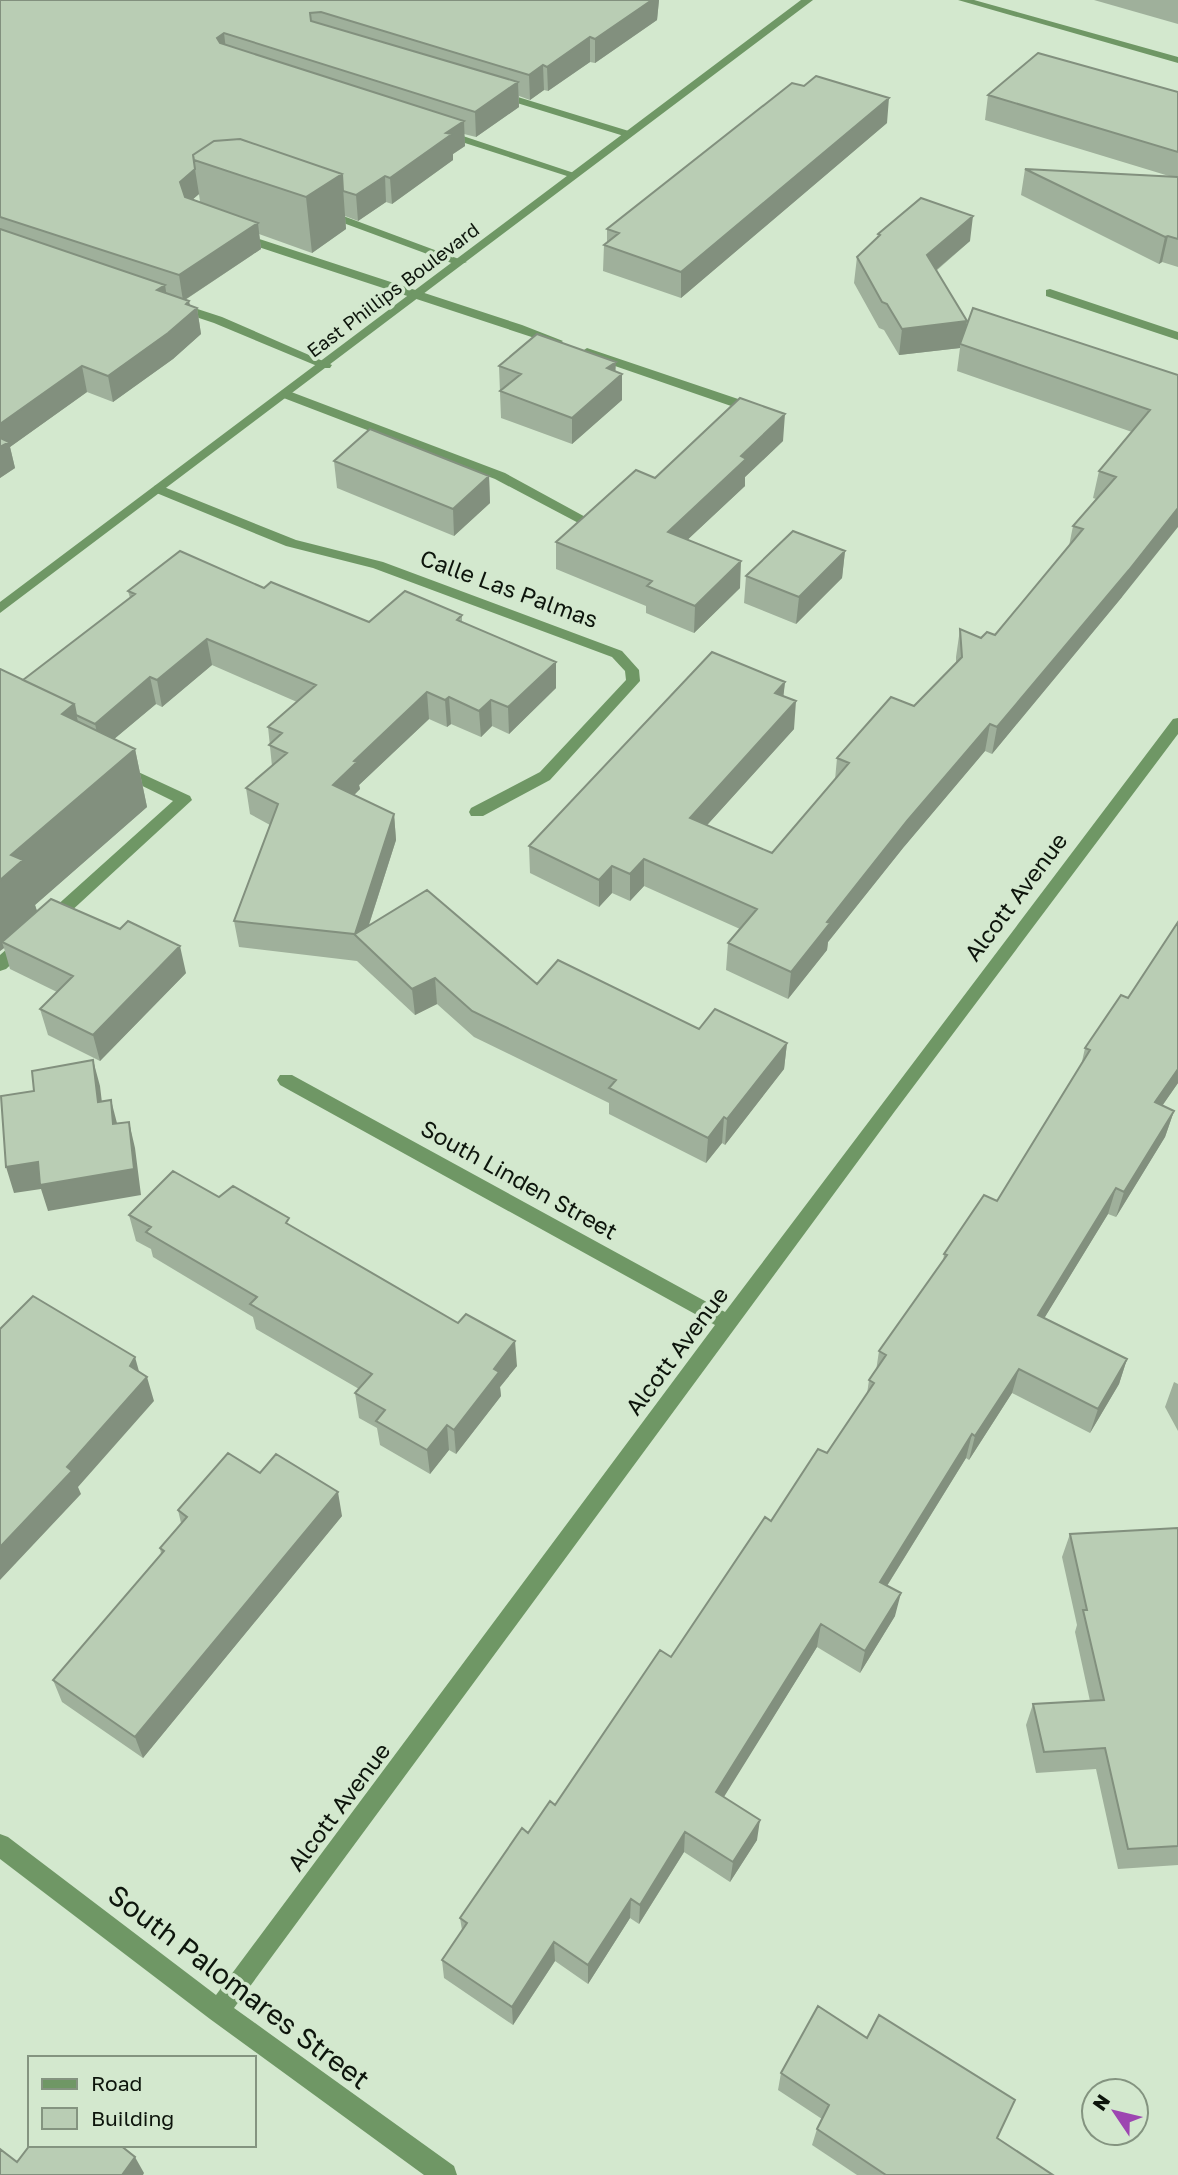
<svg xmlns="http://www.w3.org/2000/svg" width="1178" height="2175" viewBox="0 0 1178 2175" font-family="'Golos Text',sans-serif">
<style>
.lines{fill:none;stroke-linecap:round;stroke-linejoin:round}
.service{fill:#6f9765;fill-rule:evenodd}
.minor{fill:#6f9765;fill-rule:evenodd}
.tertiary{fill:#6f9765;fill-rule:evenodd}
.wall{fill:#9fb09b;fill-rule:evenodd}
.shaded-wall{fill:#82907e}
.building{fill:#b9cdb4;stroke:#82907e;stroke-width:2}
.labels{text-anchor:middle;stroke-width:7;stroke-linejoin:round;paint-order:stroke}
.far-street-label{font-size:19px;fill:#0d150c;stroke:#d3e8ce}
.street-label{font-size:23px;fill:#0d150c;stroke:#d3e8ce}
.near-street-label{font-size:28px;fill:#0d150c;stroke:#d3e8ce}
</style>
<rect width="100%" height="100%" fill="#d3e8ce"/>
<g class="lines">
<path class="service" d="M498,91L632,132L634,134L624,136L494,96V92Z
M440,131H448L580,175L570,177L440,135Z
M319,210H327L467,262L457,265L319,214Z
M238,232L522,325L563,341L557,345L553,344L234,239V233Z
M176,302L222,317L332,365L330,368H322L214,323L172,309L170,306Z
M587,348L744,401L745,404L744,407H734L583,355L581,352Z
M286,390L505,473L600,525L598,528H588L495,479L281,397V391Z
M121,764L190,796L192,800L56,925H44L42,921L44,917L173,801L116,773L113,769Z
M23,938L29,940L31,944L29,948L6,969L0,971V955L17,940Z"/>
<path class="minor" d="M1050,289L1178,332V340L1046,296V290Z
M159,485L296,540L383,562L622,651L639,670L640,681L550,780L483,816H471L469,812L471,808L540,772L626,680L625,671L612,657L373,568L286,546L154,492V486Z
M1178,718V734L895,1111L234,2008L454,2166L457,2175H424L210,2019L0,1859V1834L8,1837L216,1995L715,1325L280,1085L277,1080L280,1075H292L725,1312L1173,719Z"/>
<path class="tertiary" d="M801,0H813L0,613V602Z
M958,0H974L1178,57V63Z"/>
</g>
<path class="wall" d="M0,0H659L657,20L595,63L590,62L548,91L544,90L530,100L519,96V107L476,137L464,134L465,146L453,154V160L392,204L386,202L358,221L345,216L346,229L312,253L259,234L261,249L185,300L189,301L190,306L197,308L201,334L173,359L113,402L87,392L10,447L15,468L0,478ZM199,194L200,202L193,199Z
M1094,0H1178V24Z
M1178,92V267L1162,262L1159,264L1021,195L1025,169L1169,176L985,120L988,95Z
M887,123L681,298L603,271L604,245L607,242V229Z
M878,234L970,241L936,271L967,321L965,331L1178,375L1122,597L992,754L985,751L903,848L828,942L827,950L788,999L726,970L728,943L740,929L644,886L630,901L612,893L599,907L530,873L529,846L785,682L783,696L794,729L707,825L772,853L835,780L837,758L914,706L956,663V657L960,629L981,638L995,635L1069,546L1073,526L1096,499L1093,498L1099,471L1132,432L957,371L960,348L899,355L884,330L879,328L854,283L857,257L877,238Z
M499,366L622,400L572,444L501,418Z
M783,441L745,477V486L687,540L740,588L694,633L646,613V606L556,569V542L655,478Z
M334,461L489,476L490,503L454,536L337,488Z
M845,551L842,578L796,624L744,603L746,576Z
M264,588L369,622L462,615V622L556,688L509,734L492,726L481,737L451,724L447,727L429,719L359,785L360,789L354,795L394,814L396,840L369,925L537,984L699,1029L787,1043L784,1069L725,1145L722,1143L706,1163L609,1114V1103L474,1037L437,1004L415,1015L357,961L239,947L234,921L270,825L250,814L246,788L272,766L268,727L297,702L212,665L162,707L156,704L114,739L135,749L147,807L35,905L37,911L186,973L100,1061L48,1035L40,1009L57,992L10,969L4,948L0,951V669L23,680L130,598L128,591Z
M1085,1048L1178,1083L1162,1106L1174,1111L1165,1137L1116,1217L1108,1214L1044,1318L1127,1359L1119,1384L1090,1433L1012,1393L969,1460L966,1458L887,1586L895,1616L860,1673L817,1647L723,1797L757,1840L730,1882L684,1852L639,1924L630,1918L588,1984L555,1961L513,2025L444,1978L442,1960L462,1930L460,1918L528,1833L555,1805L671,1657L771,1521L827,1453L867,1394L869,1380L876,1371L879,1351L943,1262L944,1254L997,1201L1081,1066Z
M129,1215L291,1226L517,1366L500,1387L501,1396L456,1454L449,1450L430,1474L380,1445L377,1428L359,1418L355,1393L359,1389L256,1329L253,1317L153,1257L151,1249L136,1241Z
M1174,1382L1178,1384V1431L1165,1407Z
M260,1473L342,1516L143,1758L62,1702L53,1680L161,1554L160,1548L181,1523L178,1510Z
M1178,1528V1865L1118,1869L1096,1769L1036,1773L1026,1725L1033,1704L1090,1701L1075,1632L1077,1625L1062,1557L1070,1534Z
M781,2073L997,2138L1053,2175H857L812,2145L817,2129L822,2119L778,2090Z"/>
<path class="shaded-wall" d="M643,0H659L657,20L595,63V39Z
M224,33L227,58L217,38Z
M590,37V62L548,91L547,67Z
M543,65L544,90L530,100L529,75Z
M518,82L519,107L476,137L475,112Z
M889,98L887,123L681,298V272Z
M464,121L465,146L453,154V160L392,204L390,178L446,133Z
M195,169L199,194L184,207L180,182Z
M342,174L346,229L312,253L306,197Z
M385,176L386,202L358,221L356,195Z
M973,216L970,241L923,281L927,255Z
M258,223L261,249L183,301L179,275Z
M1168,236L1162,262L1159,264L1165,237Z
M165,285L169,310L157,290Z
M189,301L191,313L197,308L201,334L173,359L113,402L108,376Z
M967,321L963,345L960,344V348L899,355L902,329Z
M616,362L615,379L622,374V400L572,444V418L607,368Z
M82,366L87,392L10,447L15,468L0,478V424Z
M785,414L783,441L745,477V486L667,559L668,532L741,456Z
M489,476L490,503L454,536L453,509Z
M1178,508V527L1122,597L992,754L997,727Z
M845,551L842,578L796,624L799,597Z
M741,561L740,588L694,633L695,606Z
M207,639L212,665L162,707L157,680Z
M556,662V688L509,734L508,707Z
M150,677L156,704L101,750L95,724Z
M785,682L782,709L775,693Z
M427,692L429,719L359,785L360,789L337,812L333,785L354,761Z
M449,697L451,724L447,727L445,700Z
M491,700L492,726L481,737L479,711Z
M796,701L794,729L689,845L690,818Z
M74,704L87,762L62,714Z
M990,724L985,751L903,848L828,942L827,950L788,999L791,972L827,922L907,821Z
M135,749L147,807L35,905L39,917L2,942L4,948L0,951V880L11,855Z
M394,814L396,840L363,943L355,934Z
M644,859V886L630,901V874Z
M612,866V893L599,907V880Z
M180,946L186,973L100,1061L93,1035Z
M435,978L437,1004L415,1015L412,989Z
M787,1043L784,1069L725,1145L727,1119Z
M93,1060L100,1086L105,1128L98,1102Z
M1178,1069V1083L1146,1129L1155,1102Z
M111,1100L118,1127L113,1124Z
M1174,1111L1165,1137L1116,1217L1124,1192Z
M724,1117L722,1143L706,1163L708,1138Z
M129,1122L135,1148L141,1195L48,1211L41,1189L14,1193L6,1167Z
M1116,1188L1108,1214L1031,1340L1038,1315Z
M515,1341L517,1366L500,1387L501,1396L456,1454L454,1430L494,1369Z
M135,1357L142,1382L147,1377L154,1401L78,1487L81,1494L0,1580V1547L67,1467Z
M1127,1359L1119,1384L1090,1433L1098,1409Z
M1019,1369L1012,1393L969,1460L975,1436Z
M447,1425L449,1450L430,1474L427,1450Z
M972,1434L966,1458L875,1605L880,1582Z
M338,1492L342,1516L143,1758L135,1737Z
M901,1593L895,1616L860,1673L865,1651Z
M821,1624L817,1647L714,1813L716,1792Z
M760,1820L757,1840L730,1882L733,1862Z
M685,1832L684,1852L639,1924L640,1905Z
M631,1899L630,1918L588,1984V1965Z
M554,1942L555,1961L513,2025L512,2007Z
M135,2157L144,2173L143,2175H122Z"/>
<path class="building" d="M0,0H652L595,39L590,37L547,67L543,65L529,75L321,12L310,13L311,21L518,82L475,112L224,33L217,38L220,43L464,121L446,133L452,134L390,178L385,176L356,195L343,191L342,174L240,139L214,141L193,155L195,169L180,182L185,197L258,223L179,275L0,217Z
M1038,53L1178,92V152L988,95Z
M816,76L889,98L681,272L604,245L619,233L607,229L792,83L804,86Z
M240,139L342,174L306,197L194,160L193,155L214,141Z
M1025,169L1178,177V239L1168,236L1165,237Z
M921,198L973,216L927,255L967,321L902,329L887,304L882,302L857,257L880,235L878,234Z
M0,229L165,285L157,290L189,301L186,304L197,308L168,333L108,376L82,366L0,424Z
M973,308L1178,375V508L1129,570L997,727L990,724L907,821L827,922L830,923L791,972L728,943L757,909L644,859L630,874L612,866L599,880L529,846L712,652L785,682L775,693L796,701L690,818L772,853L849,763L837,758L891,697L914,706L962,657L960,629L981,638L987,632L995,635L1083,529L1073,526L1116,477L1099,471L1150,410L960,344Z
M537,334L616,362L607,368L622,374L572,418L500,391L521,374L499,366Z
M740,398L785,414L741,456L746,459L668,532L741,561L695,606L647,586L652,581L556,542L636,470L655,478Z
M370,429L489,476L453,509L334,461Z
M0,438L9,442L0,447Z
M793,531L845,551L799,597L746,576Z
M180,551L264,588L271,582L369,622L405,591L462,615L457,620L556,662L508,707L491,700L479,711L449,697L445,700L427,692L354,761L357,762L333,785L394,814L355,934L427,890L537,984L558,960L699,1029L715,1009L787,1043L727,1119L724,1117L708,1138L609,1088L616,1080L472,1011L435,978L412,989L354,934L234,921L278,804L246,788L287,753L269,745L282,733L268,727L316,685L207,639L157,680L150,677L95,724L76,715L74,704L23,680L135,594L128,591Z
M0,669L74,704L62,714L135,749L11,855L23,860L0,880Z
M51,899L120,929L128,921L180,946L93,1035L40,1009L73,976L2,942Z
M1178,922V1069L1155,1102L1174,1111L1124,1192L1116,1188L1038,1315L1127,1359L1098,1409L1019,1369L975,1436L972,1434L880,1582L901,1593L865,1651L821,1624L716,1792L760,1820L733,1862L685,1832L640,1905L631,1899L588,1965L554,1942L512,2007L442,1960L467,1923L460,1918L522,1828L528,1833L550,1801L555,1805L660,1650L671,1657L765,1517L771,1521L818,1449L827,1453L874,1383L869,1380L886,1355L879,1351L947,1255L944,1254L984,1195L997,1201L1090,1050L1085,1048L1121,995L1128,998Z
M93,1060L98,1102L111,1100L113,1124L129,1122L134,1169L40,1185L38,1162L6,1167L1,1096L34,1091L32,1071Z
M173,1171L219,1197L233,1186L289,1218L286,1223L458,1323L466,1314L515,1341L494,1369L499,1372L454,1430L447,1425L427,1450L376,1421L385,1410L355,1393L372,1374L250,1304L257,1297L146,1232L151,1227L129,1215Z
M33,1296L135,1357L130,1366L147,1377L67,1467L72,1471L0,1547V1329Z
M228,1453L260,1473L276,1454L338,1492L135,1737L53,1680L164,1551L160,1548L187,1517L178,1510Z
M1178,1528V1846L1128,1849L1105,1748L1044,1752L1033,1704L1104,1700L1083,1610H1087L1070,1534Z
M818,2006L867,2038L879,2015L1015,2100L997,2138L1053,2175H886L817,2129L829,2105L781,2073Z
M30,2145H120L135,2157L122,2175H0V2149L17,2162Z"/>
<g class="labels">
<g class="far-street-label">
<text transform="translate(393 290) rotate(-37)" y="7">East Phillips Boulevard</text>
</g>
<g class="street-label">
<text transform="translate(509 589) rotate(20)" y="8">Calle Las Palmas</text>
<text transform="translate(1016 897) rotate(-53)" y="8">Alcott Avenue</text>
<text transform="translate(519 1180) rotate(29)" y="8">South Linden Street</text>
<text transform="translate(677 1351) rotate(-53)" y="8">Alcott Avenue</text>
<text transform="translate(339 1807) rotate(-53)" y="8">Alcott Avenue</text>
</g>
<g class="near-street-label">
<text transform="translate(239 1987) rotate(37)" y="10">South Palomares Street</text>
</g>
</g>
<rect x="28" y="2056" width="228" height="91" fill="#d3e8ce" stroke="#849480" stroke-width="2"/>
<rect x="42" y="2079" width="35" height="10" fill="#6f9765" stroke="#849480" stroke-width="2"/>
<text x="91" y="2091" font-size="21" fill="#0d150c">Road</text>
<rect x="42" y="2108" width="35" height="21" fill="#b9cdb4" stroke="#849480" stroke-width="2"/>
<text x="91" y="2126" font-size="21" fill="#0d150c">Building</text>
<g transform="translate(1115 2112) rotate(305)"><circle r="33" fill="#d3e8ce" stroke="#849480" stroke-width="2"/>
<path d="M0-5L12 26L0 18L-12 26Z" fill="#9d45b1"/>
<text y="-10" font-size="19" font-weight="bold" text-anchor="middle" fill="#0d150c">N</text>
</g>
</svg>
